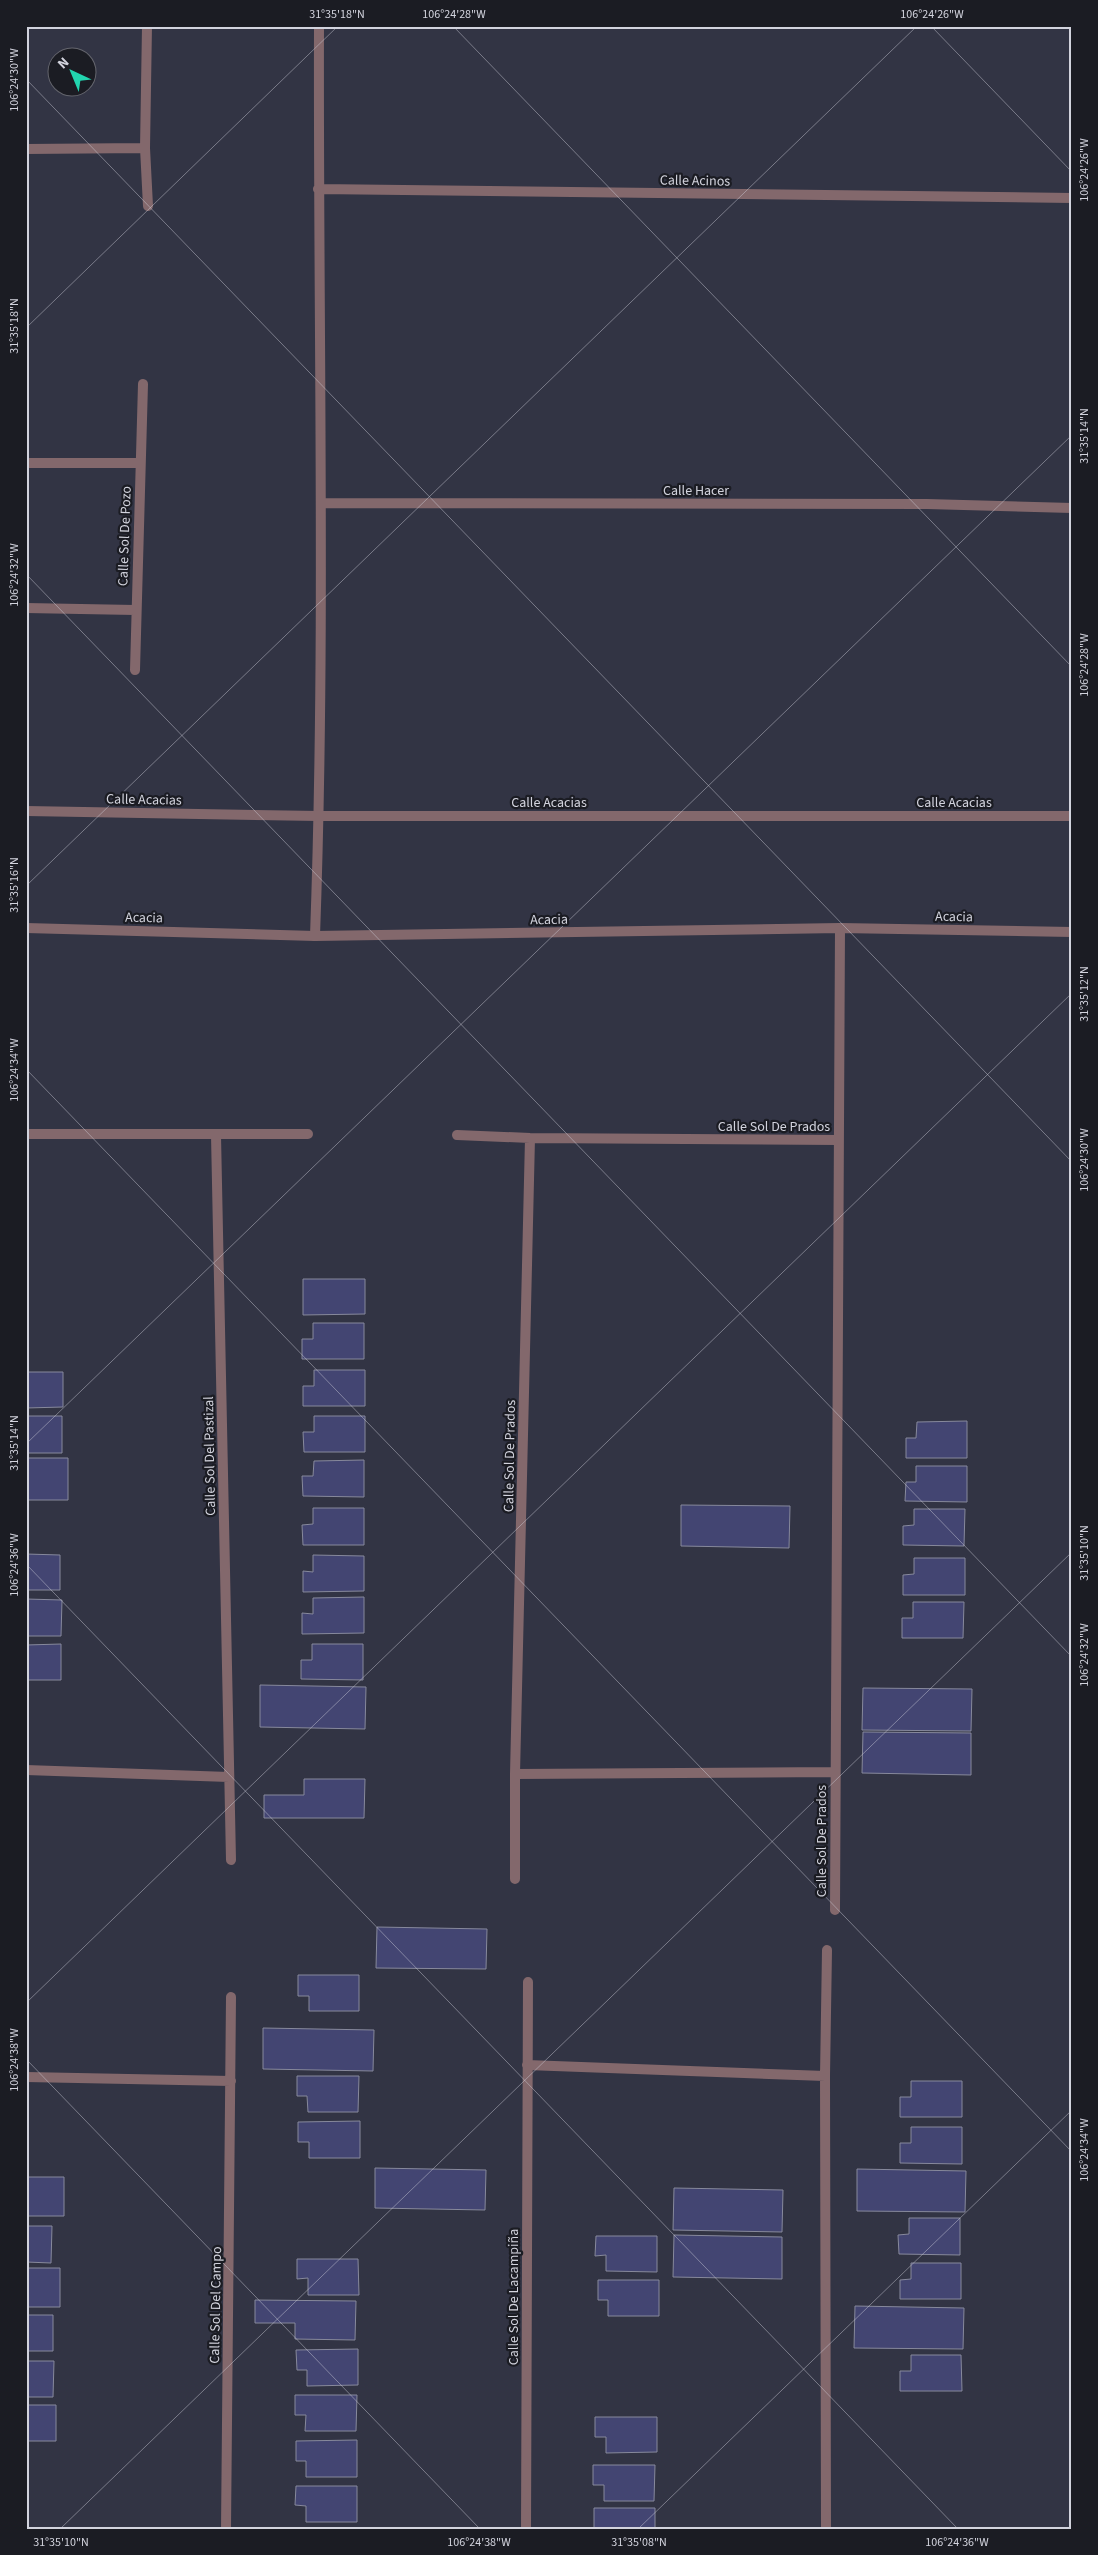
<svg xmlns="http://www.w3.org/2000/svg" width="1098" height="2555" viewBox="0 0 1098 2555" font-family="'Source Sans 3',sans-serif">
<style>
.building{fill:#434572;stroke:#87899c}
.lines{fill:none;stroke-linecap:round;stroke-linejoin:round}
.minor{stroke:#83686c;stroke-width:10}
.tertiary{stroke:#83686c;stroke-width:10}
.ticks{fill:none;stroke:#d2d3dd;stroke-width:1;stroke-opacity:0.45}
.labels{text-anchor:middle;stroke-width:4.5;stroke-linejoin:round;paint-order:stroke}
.street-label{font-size:14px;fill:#d2d3dd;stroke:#1b1c23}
.neatline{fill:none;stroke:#d2d3dd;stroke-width:2}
.ticks-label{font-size:12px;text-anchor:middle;fill:#d2d3dd}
</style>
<rect width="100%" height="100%" fill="#323444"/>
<path class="building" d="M303,1279H365V1314L303,1315Z
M313,1323H364V1359H302V1339H313Z
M314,1370H365V1406H303V1386H314Z
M26,1372H63V1407L26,1408Z
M26,1416H62V1453H26Z
M314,1416H365V1452H304L303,1432H314Z
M967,1421V1458H906V1438H916L917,1422Z
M26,1458H68V1500H26Z
M364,1460V1497L303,1496L302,1476H313L314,1461Z
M916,1466H967V1502L905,1501L906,1482H916Z
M681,1505L790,1506L789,1548L681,1546Z
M313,1508H364V1545H303L302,1525L313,1524Z
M914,1509H965L964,1546L903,1545V1526L914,1525Z
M26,1554L60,1555V1590H26Z
M313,1555L364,1556V1591L303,1592V1571L313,1572Z
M914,1558H965V1595H903V1575L914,1574Z
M364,1597V1633L302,1634V1613L313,1614V1598Z
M26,1599L62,1600L61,1636H26Z
M913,1602H964L963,1638H902V1618H913Z
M61,1644V1680H26V1645Z
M312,1644H363V1680L301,1679V1660H312Z
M260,1685L366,1687L365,1729L260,1727Z
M863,1688L972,1689L971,1731L862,1730Z
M863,1732L971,1733V1775L862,1773Z
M304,1779H365L364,1818H264V1795H304Z
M377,1927L487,1929L486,1969L376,1968Z
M298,1975H359V2011H309V1996H298Z
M263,2028L374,2030L373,2071L263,2069Z
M297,2076H359L358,2112H308L307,2096H297Z
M911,2081H962V2117H900V2097H911Z
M360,2121V2158H309V2142H298V2122Z
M911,2127H962V2164L900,2163V2143H911Z
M375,2168L486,2170L485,2210L375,2208Z
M857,2169L966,2171L965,2212L857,2211Z
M26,2177H64V2216H26Z
M674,2188L783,2190L782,2232L673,2230Z
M909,2218H960V2255L899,2254L898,2235L909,2234Z
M26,2226H52L51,2263L26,2262Z
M674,2235L782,2237V2279L673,2277Z
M596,2236H657V2272L606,2271V2255L595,2256Z
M297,2259H358L359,2295H308V2278L297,2279Z
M911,2263H961V2299H900V2280L911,2279Z
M26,2268H60V2307H26Z
M598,2280H659V2316H608V2300H598Z
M255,2300L356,2301L355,2340L295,2339V2323H255Z
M855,2306L964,2308L963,2349L854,2348Z
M26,2315H53V2351H26Z
M358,2349V2385L307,2386V2370H297L296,2350Z
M911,2355H961L962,2391H900V2371H911Z
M26,2361H54L53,2397H26Z
M295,2395H357L356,2431H305L306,2415H295Z
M26,2405H56V2441H26Z
M595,2417H657V2452L606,2453V2437H595Z
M357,2440V2477H306V2461H296V2441Z
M593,2465H655L654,2501H604V2485H593Z
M296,2486H357V2522H306V2506L295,2505Z
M594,2508H655V2529L594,2528Z"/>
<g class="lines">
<path class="minor" d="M147,26L145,148L148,206
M26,149L145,148
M318,189L1072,198
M26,463H140
M321,503L927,504L1072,508
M26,608L135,610
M135,670L143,384
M315,936C326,633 318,329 319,26
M26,1134H308
M216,1135L231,1860
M457,1135L530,1138L838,1140
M26,1770L229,1777
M515,1774L834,1772
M515,1879V1774L530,1138
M835,1910L840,928
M527,2065L825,2076
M26,2077L231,2081
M226,2529L231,1997
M526,2529L528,1982
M826,2529L825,2076L827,1950"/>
<path class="tertiary" d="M26,811L319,816H1072
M26,928L315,936L840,928L1072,932"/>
</g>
<path class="ticks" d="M453,26L1072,667M931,26L1072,172M26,79L1072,1162M26,328L338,26M26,574L1072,1657M26,886L917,26M26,1069L1072,2152M26,1444L1072,435M26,1564L958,2529M26,2003L1072,993M26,2059L480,2529M60,2529L1072,1552M638,2529L1072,2110"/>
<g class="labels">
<g class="street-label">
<text transform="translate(695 180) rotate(1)" y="5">Calle Acinos</text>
<text x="696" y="495">Calle Hacer</text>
<text transform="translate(124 536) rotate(-88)" y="5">Calle Sol De Pozo</text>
<text transform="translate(144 799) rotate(1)" y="5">Calle Acacias</text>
<text x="549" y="807">Calle Acacias</text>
<text x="954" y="807">Calle Acacias</text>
<text transform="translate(954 916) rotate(1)" y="5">Acacia</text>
<text transform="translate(144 917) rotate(1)" y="5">Acacia</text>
<text transform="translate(549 919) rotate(-1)" y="5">Acacia</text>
<text x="774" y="1131">Calle Sol De Prados</text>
<text transform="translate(209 1456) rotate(-91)" y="5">Calle Sol Del Pastizal</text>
<text transform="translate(509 1456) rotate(-89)" y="5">Calle Sol De Prados</text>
<text transform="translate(821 1841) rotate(-90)" y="5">Calle Sol De Prados</text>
<text transform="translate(513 2297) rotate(-90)" y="5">Calle Sol De Lacampiña</text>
<text transform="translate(215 2305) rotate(-89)" y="5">Calle Sol Del Campo</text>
</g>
</g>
<rect width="1098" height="2555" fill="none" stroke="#1b1c23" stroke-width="55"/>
<g transform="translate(72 72) rotate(316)"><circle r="24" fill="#1b1c23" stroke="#64656d"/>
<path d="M0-4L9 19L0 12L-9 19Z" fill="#22d5af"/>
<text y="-8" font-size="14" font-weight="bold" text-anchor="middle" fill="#d2d3dd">N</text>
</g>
<rect x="28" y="28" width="1042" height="2500" class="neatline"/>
<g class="ticks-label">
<text x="337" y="18">31°35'18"N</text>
<text x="454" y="18">106°24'28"W</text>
<text x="932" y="18">106°24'26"W</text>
<text transform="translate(14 80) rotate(-90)" y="4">106°24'30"W</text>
<text transform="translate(1084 170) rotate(-90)" y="4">106°24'26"W</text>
<text transform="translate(14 326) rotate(-90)" y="4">31°35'18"N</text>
<text transform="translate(1084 436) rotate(-90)" y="4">31°35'14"N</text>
<text transform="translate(14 575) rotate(-90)" y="4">106°24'32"W</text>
<text transform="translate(1084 665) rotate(-90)" y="4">106°24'28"W</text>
<text transform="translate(14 885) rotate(-90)" y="4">31°35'16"N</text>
<text transform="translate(1084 994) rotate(-90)" y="4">31°35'12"N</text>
<text transform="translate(14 1070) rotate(-90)" y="4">106°24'34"W</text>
<text transform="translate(1084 1160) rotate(-90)" y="4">106°24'30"W</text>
<text transform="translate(14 1443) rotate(-90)" y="4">31°35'14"N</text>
<text transform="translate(1084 1553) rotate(-90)" y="4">31°35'10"N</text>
<text transform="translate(14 1565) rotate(-90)" y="4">106°24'36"W</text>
<text transform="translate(1084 1655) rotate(-90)" y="4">106°24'32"W</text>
<text transform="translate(14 2060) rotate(-90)" y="4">106°24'38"W</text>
<text transform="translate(1084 2150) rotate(-90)" y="4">106°24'34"W</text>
<text x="61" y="2546">31°35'10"N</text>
<text x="479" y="2546">106°24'38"W</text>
<text x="639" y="2546">31°35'08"N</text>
<text x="957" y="2546">106°24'36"W</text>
</g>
</svg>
